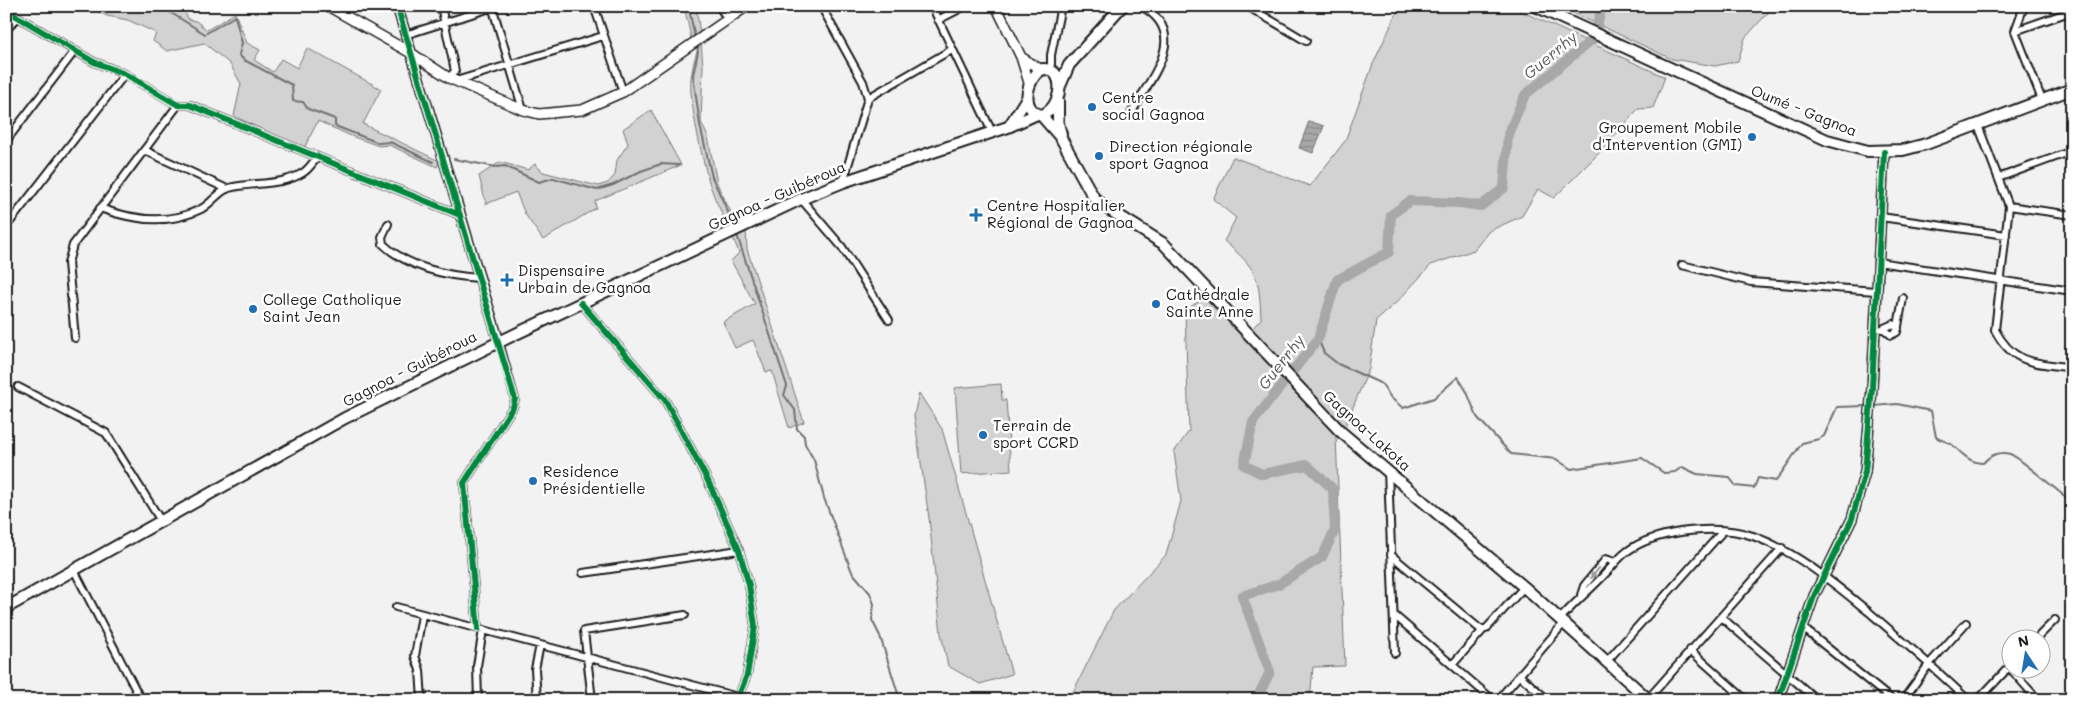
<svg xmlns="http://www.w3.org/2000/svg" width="2078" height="706" viewBox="0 0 2078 706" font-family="Mali,sans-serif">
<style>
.green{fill:#d2d2d2;stroke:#777}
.water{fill:url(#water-rules);stroke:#707070}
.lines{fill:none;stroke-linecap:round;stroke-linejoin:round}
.stream{stroke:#707070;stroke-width:2}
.river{stroke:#a8a8a8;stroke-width:10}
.street-casing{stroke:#1c1c1c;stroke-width:10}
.secondary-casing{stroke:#1c1c1c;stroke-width:12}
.primary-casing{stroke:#1c1c1c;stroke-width:14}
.street{stroke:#fff;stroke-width:6}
.secondary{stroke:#fff;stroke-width:9}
.primary{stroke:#fff;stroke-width:10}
.cycleway-casing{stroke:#fff;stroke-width:9}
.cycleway{stroke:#00873e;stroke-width:6}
.oneway{fill:#999}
.poi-dot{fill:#1f6fb2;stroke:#fff;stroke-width:2}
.labels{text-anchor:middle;stroke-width:5;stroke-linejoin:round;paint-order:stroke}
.poi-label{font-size:15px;fill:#1c1c1c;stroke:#fff;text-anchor:start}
.street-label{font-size:15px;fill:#1c1c1c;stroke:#fff}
.water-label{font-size:16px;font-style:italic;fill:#5b5b5b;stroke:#fff}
</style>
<defs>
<pattern id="water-rules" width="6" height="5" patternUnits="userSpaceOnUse" patternTransform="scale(1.25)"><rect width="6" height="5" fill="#a8a8a8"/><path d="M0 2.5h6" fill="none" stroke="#888"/></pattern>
</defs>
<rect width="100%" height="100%" fill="#f2f2f2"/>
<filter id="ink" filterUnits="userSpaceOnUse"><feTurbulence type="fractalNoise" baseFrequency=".02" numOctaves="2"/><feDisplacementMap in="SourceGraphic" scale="10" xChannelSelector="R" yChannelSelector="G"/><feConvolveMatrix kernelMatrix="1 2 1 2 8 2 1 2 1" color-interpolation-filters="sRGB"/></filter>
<g filter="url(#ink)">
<path class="green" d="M87,6H181L189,20L196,21L207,30L235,13L247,43L260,50L254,60L273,72L281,59L297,68L307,48L381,89L363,124L439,161L437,167L389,145L379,146L351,136L318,121L303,150L234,116L241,84L230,64L204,43L167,51L153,41L156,33L128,20L107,16Z
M684,6H696L700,34L692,42Z
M1400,6H1510L1665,77L1653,108L1638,109L1603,149L1554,198L1538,189L1522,216L1489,231L1474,250L1431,265L1397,302L1376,320L1369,369L1345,426L1248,333L1261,319C1259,275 1258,270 1224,241L1236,218L1213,199L1233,157L1310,186L1345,141L1373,64Z
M1558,6H1774L1745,38L1738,61L1715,66L1672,59Z
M701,42L703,66L701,122L708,137L717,183L737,225L730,230C724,217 716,203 711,188C704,168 688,98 691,78C693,65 695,54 701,42Z
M651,110L681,165L595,201L596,208L543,240L525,214L516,192L486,204L479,176L500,162L528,170L535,164L543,172L598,186L608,183L615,175L617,160L628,144L623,129Z
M746,229L747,249L804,422L789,428L772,371L766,372L753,340L735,348L723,322L755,304L731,261L739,253L732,235Z
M1204,297L1336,436L1345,666L1313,667L1310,700H1069L1114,610L1166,555L1181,501L1174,452L1189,431L1185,311Z
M1001,384L1002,400H1006L1011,470L961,474L955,388Z
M919,393L942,429L1012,674L980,684L948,666L941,634L929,518L914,415Z"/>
<path class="water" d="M1309,121L1324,126L1313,153L1299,148Z"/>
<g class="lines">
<path class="stream" d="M160,6L205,34L235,16L242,43L239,55L244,60L292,85L293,101L303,102L308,109L335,119V126L379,143L390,142L433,162
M691,6L690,14L695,38
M697,45L698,52L693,75L700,125L712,177L734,225
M454,159L496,167L505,166L539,182L553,178L597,190L613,185L641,171L661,164L679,165
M736,232L787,386L784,395L795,410L797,429L804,436L805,444L814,460L824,498L852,572L870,593L874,604L872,620L880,636L900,700
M1318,339L1324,353L1338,364L1382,384L1391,398L1403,408L1434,398L1458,377L1467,392L1477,417L1511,454L1556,459L1571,469L1642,458L1664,473L1675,472L1682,467L1697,474L1729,477L1736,486L1754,488L1758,478L1776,481L1802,443L1819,439L1824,436L1837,407L1867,406
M1874,406L1897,404L1931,411L1936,437C1941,441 1947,441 1951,444C1962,452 1968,463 1983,463C1990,455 1999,451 2010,454C2021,458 2059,493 2072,502"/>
<path class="river" d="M1256,700L1270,672L1242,596L1279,584L1322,557L1335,530L1333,489L1307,465L1262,474L1244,465L1253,422L1318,339L1337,280L1389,252L1391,215L1410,201L1459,203L1481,206L1504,188L1508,134L1525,95L1594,38L1602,6"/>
<defs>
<path id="street" d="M441,6L455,71L449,78
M492,6L523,110
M594,6L623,92
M719,6L728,20
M821,6L863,82L868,98L843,182
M932,6L992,132
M1247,6L1306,41
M2024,6L2015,31L2042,100
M6,10L94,62L125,74L178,105H190L460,215
M938,20L965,6
M6,31L17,17
M2015,31L2072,11
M405,35L497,6
M1051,70V55L1061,6
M456,81L603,36
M868,98L951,50
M1131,114C1148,80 1193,34 1141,6
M1978,125L2009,206L1995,330C2014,366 2036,362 2072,368
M6,141L74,52
M144,150L227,189
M1998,178L2072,151
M801,199L842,247L889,320
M2009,206L2072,215
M100,208C132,220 169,225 201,209C211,204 219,191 229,188C252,182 284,186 304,172C309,169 313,162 317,158
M1881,217L2006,235
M388,224L382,237L383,244C407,267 446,276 479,278
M6,227L125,74
M1878,262L2072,291
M1682,265L1751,282L1876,291
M581,303L665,400L708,481L739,550L749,585L755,626L747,675L737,700
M1882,329L1893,324L1898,329
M1884,329L1891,335L1897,332L1903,298
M75,338L68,263L73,245L178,105
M18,387L106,433L161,521
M1388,470L1395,653
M1391,555L1480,629H1486L1524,587
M74,570L141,700
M583,573L739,550
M1581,595L1584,586L1606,559L1615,562
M396,607L738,697
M1394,615L1493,700
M1721,617L1817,700
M1560,619C1574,603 1590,590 1605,574C1614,565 1620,555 1632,548C1661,530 1720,524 1753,536C1797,552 1833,583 1869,612C1903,641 1936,669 1968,700
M1803,628L1892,700
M478,629L464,483L513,407L515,399L499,342
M2037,638L2055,620
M1690,650L1746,700
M1607,661L1723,531
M1452,665L1483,630
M2009,667L2038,700
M1519,675L1548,700
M422,700L420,670L415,656L422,615
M478,700L477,666L483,630
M537,700L535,669L540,645
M592,700L584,631L685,615
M1498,700L1564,623
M1647,700L1782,548
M1903,700L1930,663L1966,623
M1978,700L2010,666"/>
<path id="secondary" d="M328,6L411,53L449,78L523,110L539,114L582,110L623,92L747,6
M397,6L499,342
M996,6L1021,57L1030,86
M1021,57L1040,69
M1778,700L1814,596L1852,519L1865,472L1872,388L1884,152"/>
<path id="primary" d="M1535,6L1827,140L1868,151L1903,150L1926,144L2072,89
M1043,69C1068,68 1062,110 1041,115C1019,110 1027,76 1043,69Z
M1060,86L1069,65L1122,6
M1058,101V123L1061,134
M1041,115L1061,138L1094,198L1105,207L1164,244L1340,431L1524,587L1649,700
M1010,125L1027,98
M6,608L345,418L499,342L801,199L843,182L1008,127L1037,114"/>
</defs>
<use href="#street" class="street-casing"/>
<use href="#secondary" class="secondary-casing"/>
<use href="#primary" class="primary-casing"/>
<use href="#street" class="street"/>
<use href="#secondary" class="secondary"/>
<use href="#primary" class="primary"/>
<defs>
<path id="cycleway" d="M397,6L515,399L513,407L464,483L478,629
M6,10L94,62L125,74L178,105H190L460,215
M581,303L665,400L708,481L739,550L749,585L755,626L747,675L737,700
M1778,700L1814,596L1852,519L1865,472L1872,388L1884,152"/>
</defs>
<use href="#cycleway" class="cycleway-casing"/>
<use href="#cycleway" class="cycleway"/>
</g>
<defs><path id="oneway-solid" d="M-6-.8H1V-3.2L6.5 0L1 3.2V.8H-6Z" transform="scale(1.25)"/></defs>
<use class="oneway" href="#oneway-solid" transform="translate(1595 573) rotate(130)"/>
</g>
<g class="poi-dot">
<circle cx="1092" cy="107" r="5"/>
<circle cx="1752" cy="137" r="5"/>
<circle cx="1099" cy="156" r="5"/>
<path d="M973.5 207.5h5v5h5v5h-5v5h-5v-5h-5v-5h5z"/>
<path d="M504.5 272.5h5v5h5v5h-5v5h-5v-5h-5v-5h5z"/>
<circle cx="1156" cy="304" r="5"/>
<circle cx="253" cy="309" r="5"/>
<circle cx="983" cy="435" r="5"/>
<circle cx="533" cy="481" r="5"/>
</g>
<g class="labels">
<g class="poi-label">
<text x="1102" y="103">Centre<tspan x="1102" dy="17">social Gagnoa</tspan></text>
<text x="1742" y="133" text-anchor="end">Groupement Mobile<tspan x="1742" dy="17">d'Intervention (GMI)</tspan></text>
<text x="1109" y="152">Direction régionale<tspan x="1109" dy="17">sport Gagnoa</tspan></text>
<text x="987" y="211">Centre Hospitalier<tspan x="987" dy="17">Régional de Gagnoa</tspan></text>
<text x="518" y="276">Dispensaire<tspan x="518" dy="17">Urbain de Gagnoa</tspan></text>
<text x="1166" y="300">Cathédrale<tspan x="1166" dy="17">Sainte Anne</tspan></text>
<text x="263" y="305">College Catholique<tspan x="263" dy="17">Saint Jean</tspan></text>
<text x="993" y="431">Terrain de<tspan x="993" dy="17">sport CCRD</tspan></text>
<text x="543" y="477">Residence<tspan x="543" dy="17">Présidentielle</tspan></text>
</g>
<g class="street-label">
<text transform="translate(1804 111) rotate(22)" y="5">Oumé - Gagnoa</text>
<text transform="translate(777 196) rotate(-24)" y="5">Gagnoa - Guibéroua</text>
<text transform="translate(410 369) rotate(-27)" y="5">Gagnoa - Guibéroua</text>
<text transform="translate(1367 431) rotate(42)" y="5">Gagnoa-Lakota</text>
</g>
<g class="water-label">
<text transform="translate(1550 55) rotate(-40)" y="6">Guerrhy</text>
<text transform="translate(1281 362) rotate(-52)" y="6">Guerrhy</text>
</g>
</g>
<rect width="2078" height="706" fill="none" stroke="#fff" stroke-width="25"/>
<rect x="12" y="12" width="2053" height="681" fill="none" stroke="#1c1c1c" stroke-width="2" filter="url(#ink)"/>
<g transform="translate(2026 654) rotate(348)"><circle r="24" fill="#ffffff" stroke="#a4a4a4"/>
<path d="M0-4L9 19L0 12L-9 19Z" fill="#1f6fb2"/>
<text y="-8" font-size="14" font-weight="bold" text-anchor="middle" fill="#1c1c1c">N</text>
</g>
</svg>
